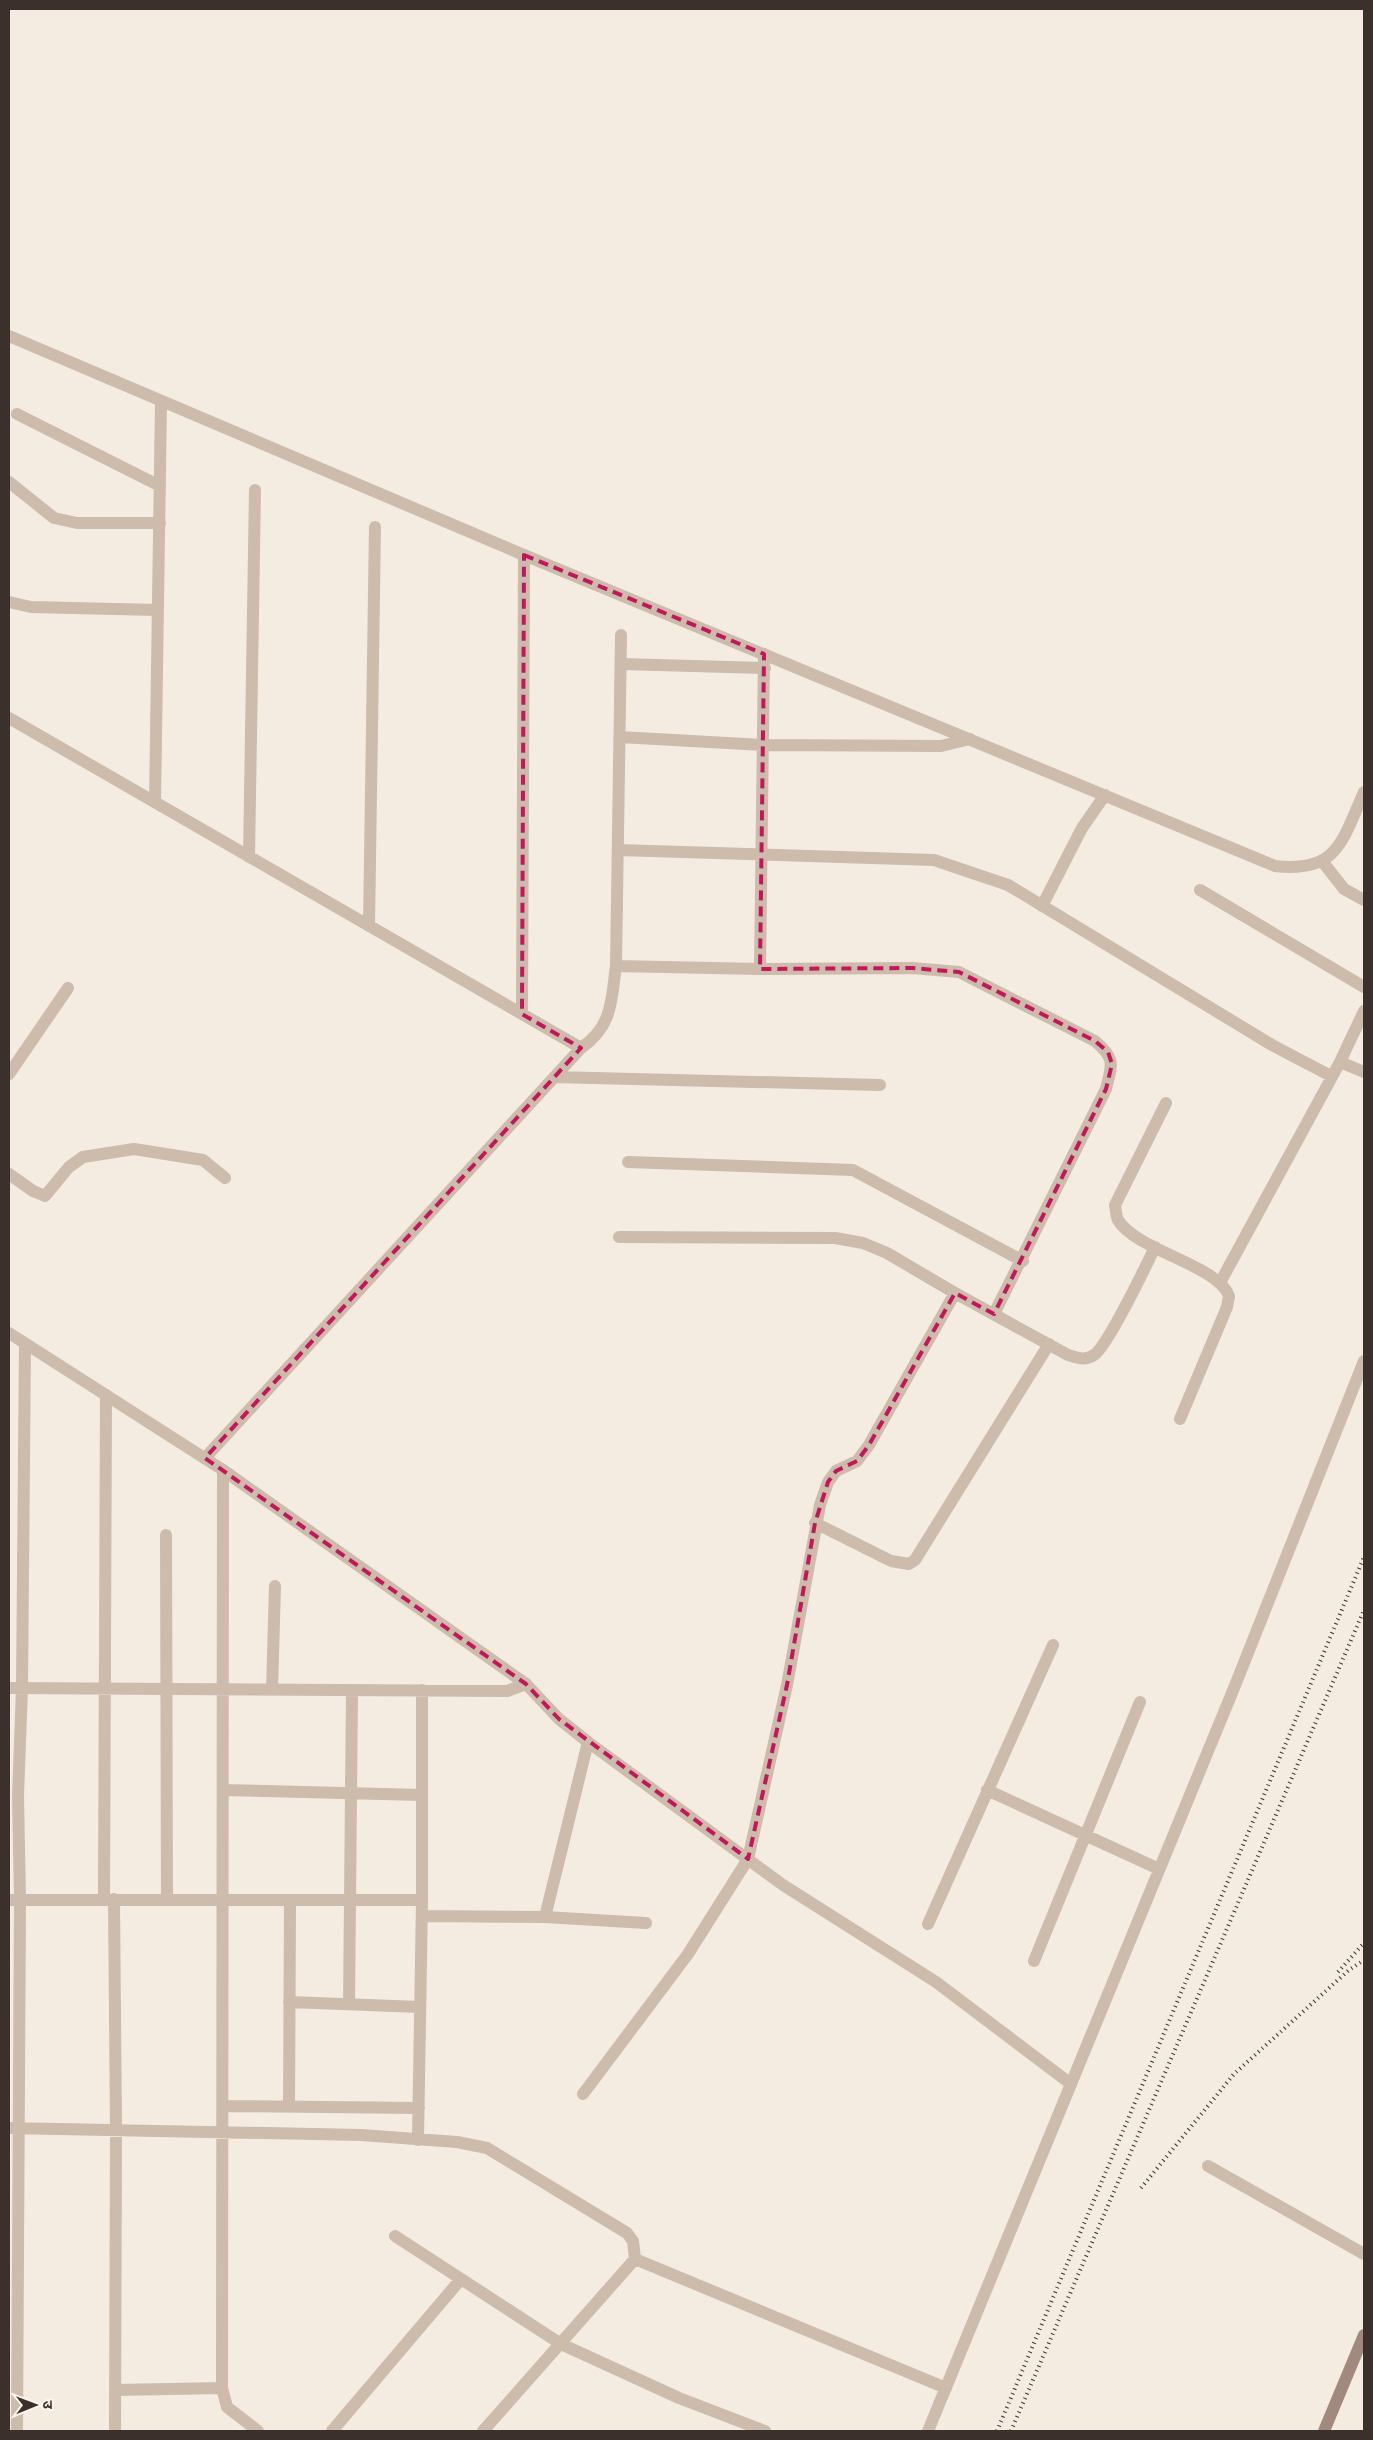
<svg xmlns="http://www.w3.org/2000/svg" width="1373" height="2440" viewBox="0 0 1373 2440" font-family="'Open Sans','Noto Sans Devanagari',sans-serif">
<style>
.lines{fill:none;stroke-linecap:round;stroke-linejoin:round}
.service{stroke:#cdbbac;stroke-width:12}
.minor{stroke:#cdbbac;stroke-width:12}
.tertiary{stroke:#cdbbac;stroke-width:12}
.secondary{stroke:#a18a7d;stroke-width:12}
.rail{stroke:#3b302b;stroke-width:4;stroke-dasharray:1 4;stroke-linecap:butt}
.marked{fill:none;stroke:#c2185b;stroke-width:4;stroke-dasharray:10 6;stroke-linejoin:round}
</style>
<rect width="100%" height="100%" fill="#f4ebe1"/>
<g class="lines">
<path class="service" d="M1208,2166L1364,2254"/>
<path class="minor" d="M17,414L160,486
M9,482L54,518L77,523H160
M9,602L31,607L158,610
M621,664L765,668
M9,718L581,1048
M620,737L763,745L941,746L970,739
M155,802L161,402
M618,850L934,860L1008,885L1272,1045L1331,1076
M249,857L255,490
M1322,861L1344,889L1364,900
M1200,890L1364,987
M1042,906L1082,828L1105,795
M369,926L375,527
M616,966L760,969L912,968L959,972L1095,1041C1116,1059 1112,1064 1106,1089L994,1314
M760,969L764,654
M522,1014L524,555
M1340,1062L1364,1072
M9,1074L68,988
M554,1077L880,1085
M1166,1103L1115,1205C1116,1210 1116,1216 1118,1220C1137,1251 1218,1265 1229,1296L1227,1307L1180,1419
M628,1162L853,1170L1023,1261
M9,1174L33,1191L45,1196L69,1167L83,1157L134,1149L203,1160L225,1178
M619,1237L835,1238L863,1243L887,1253L955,1293L1068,1355C1078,1358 1085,1361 1094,1355C1107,1347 1146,1266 1155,1247
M1221,1281L1340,1062L1364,1011
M205,1458L581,1048C613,1026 611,1001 616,966L621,635
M223,1470L222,2388L227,2407L258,2431
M815,1523L891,1561L909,1564L915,1560L1049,1344
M166,1535L167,1899
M9,1688L507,1691L526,1684
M272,1690L275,1586
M223,1790L422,1795
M987,1790L1159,1869
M104,1899L106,1395
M114,1899L116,2130L115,2431
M9,1900H422
M422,1916L545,1917L646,1923
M545,1917L588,1742
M928,1924L1053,1645
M1034,1961L1140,1702
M289,2002L420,2007
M349,2004L352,1690
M1071,2084L1234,1688L1364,1361
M583,2094L688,1954L748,1859L787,1685L820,1505L828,1482L836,1471L857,1461L869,1445L955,1293
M223,2106L419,2108
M289,2107L290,1900
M9,2128L361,2135L457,2142L487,2148L627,2233L633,2241L635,2259L483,2431
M418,2140L422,1900V1690
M395,2236L561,2344L679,2398L765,2431
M635,2259L946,2388
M115,2390L222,2388
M17,2431L20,1900L18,1796L22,1688L25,1344
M332,2431L461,2279"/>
<path class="tertiary" d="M9,336L524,555L1275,866C1338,873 1342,841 1364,792
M9,1333L223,1470L526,1684L559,1719L588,1742L783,1885L936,1982L1071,2084L928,2431"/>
<path class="secondary" d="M1324,2431L1364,2335"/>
<path class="rail" d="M1338,1972L1364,1943
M1141,2188L1234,2074L1349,1970L1364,1960
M997,2431L1364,1557
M1011,2431L1364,1610"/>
</g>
<path class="marked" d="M524,555L764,654L760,969L912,968L959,972L1095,1041L1108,1052L1112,1064L1106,1089L994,1314L955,1293L869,1445L857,1461L836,1471L828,1482L815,1523L787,1685L748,1859L559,1719L526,1684L205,1458L581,1048L522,1014Z"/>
<rect width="1373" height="2440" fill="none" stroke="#3b302b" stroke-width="20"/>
<g transform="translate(35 2405) rotate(89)" stroke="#fbf5ee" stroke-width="4" paint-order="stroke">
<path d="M0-4L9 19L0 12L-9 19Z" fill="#3b302b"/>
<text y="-8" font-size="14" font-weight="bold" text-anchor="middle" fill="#3b302b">उ</text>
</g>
</svg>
